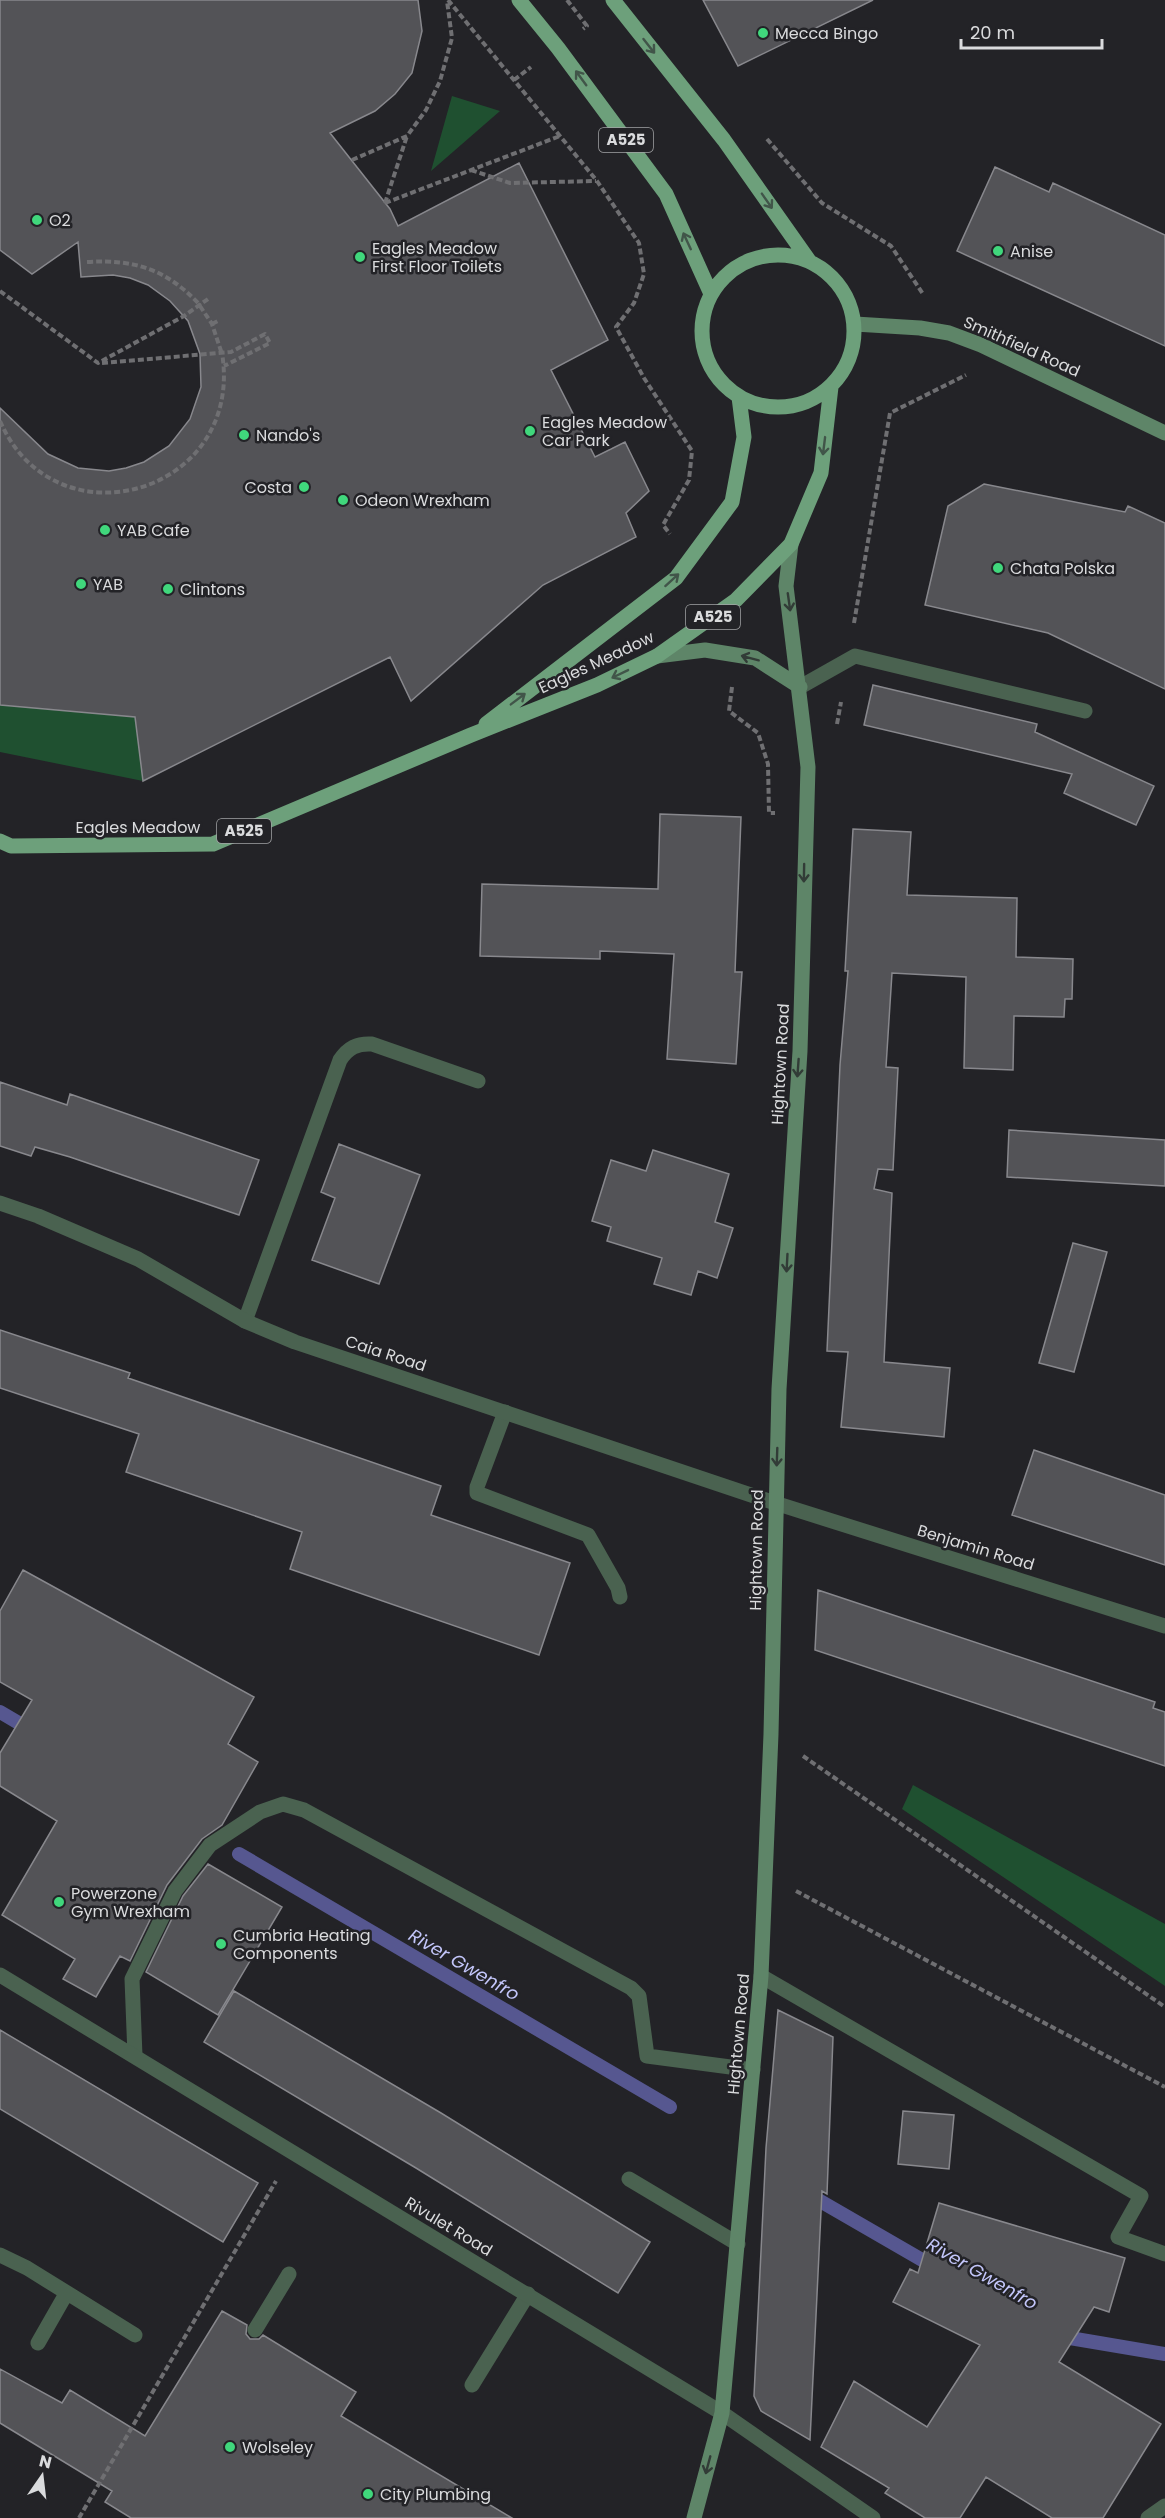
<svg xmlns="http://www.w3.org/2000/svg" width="1165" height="2518" viewBox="0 0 1165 2518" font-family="Poppins,sans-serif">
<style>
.green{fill:#1f5030}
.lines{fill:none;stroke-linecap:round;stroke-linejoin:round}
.stream{stroke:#565790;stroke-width:14}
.building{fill:#535357;stroke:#88888d;stroke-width:1.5}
.path{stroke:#6f6f72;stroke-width:4;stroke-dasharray:6 3;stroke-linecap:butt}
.lane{stroke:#4a6250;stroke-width:15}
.street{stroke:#4a6250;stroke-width:15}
.secondary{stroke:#5e8568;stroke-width:15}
.primary{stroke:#6da07b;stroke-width:15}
.path-bridge{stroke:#6f6f72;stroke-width:4;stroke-dasharray:6 3;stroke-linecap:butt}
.oneway{stroke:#415549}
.oneway2{stroke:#323c37}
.poi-dot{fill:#40d77c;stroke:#232327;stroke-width:2}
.labels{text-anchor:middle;stroke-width:5;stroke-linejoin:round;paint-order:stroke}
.shield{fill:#232327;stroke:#a3a4a6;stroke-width:1.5}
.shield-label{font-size:15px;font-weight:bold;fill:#dadbdd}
.poi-label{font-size:16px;fill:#dadbdd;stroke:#232327;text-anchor:start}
.street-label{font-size:16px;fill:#dadbdd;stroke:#232327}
.water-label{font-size:18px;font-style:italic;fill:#c3c6fa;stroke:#232327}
</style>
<rect width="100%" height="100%" fill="#232327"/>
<path class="green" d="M452,96L500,111L431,171Z
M0,705L135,717L143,781L0,752Z
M913,1785L1165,1924V1986L902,1809Z"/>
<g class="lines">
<path class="stream" d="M0,1712L34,1732
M239,1854L670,2107
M808,2194L936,2268
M1058,2336L1165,2354"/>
</g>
<path class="building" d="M0,0H418L422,31L412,73L395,94L375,111L330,133L390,209L398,226L519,163L608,340L551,370L595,457L625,442L649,491L626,513L636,537L543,585L411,701L390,657L143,781L135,717L0,705V408L48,454L78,468L109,471L126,468L144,462L169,446L190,419L201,387L200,354L188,321L170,301L148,285L130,278L113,275L81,277L78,242L32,274L0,250Z
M703,0H873L738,66Z
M995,167L1049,192L1053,183L1165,235V346L957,251Z
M984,484L1125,512L1128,506L1165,523V689L1048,633L925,605L948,506Z
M873,685L1037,724L1035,732L1154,786L1136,825L1064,793L1072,774L864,725Z
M660,814L741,817L735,972H742L736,1064L667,1059L674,954L600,951V959L480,956L482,884L658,889Z
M853,829L911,832L907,895L1017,898L1016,957L1073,959L1072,999H1065L1064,1017L1014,1016L1013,1070L964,1068L966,977L892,973L886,1067L898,1068L893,1170L878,1169L874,1189L892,1193L884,1362L950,1368L944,1437L841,1427L848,1352L827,1351L840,1065L848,971H845Z
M0,1082L67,1105L70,1094L259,1160L239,1215L70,1157L35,1147L31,1156L0,1146Z
M1009,1130L1165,1140V1186L1007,1177Z
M339,1144L420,1175L379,1284L312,1260L335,1198L321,1192Z
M653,1150L729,1174L715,1222L733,1228L717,1278L698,1271L691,1295L654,1284L662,1258L607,1241L611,1227L592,1221L611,1160L646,1171Z
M1073,1243L1107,1252L1074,1372L1039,1363Z
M0,1330L130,1373L128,1378L441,1486L431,1515L570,1563L539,1655L290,1569L302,1532L126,1472L139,1434L0,1388Z
M1034,1450L1165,1495V1565L1012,1515Z
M23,1570L254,1697L228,1744L258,1762L222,1825L202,1839L167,1885L130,1961L120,1956L96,1997L63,1979L75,1959L2,1915L57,1821L0,1786V1753L32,1700L0,1682V1611Z
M818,1590L1155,1702L1153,1708L1165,1712V1766L815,1650Z
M208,1864L282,1907L218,2015L146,1972L183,1896Z
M234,1991L441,2113L650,2242L618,2293L416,2168L204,2042Z
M778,2010L833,2037L827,2194L822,2191L810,2440L761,2411L754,2396L766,2148Z
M0,2030L258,2183L223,2242L0,2109Z
M903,2111L954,2115L949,2169L898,2164Z
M939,2203L1125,2258L1109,2312L1094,2307L1059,2362L1161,2424L1103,2518H1052L986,2477L960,2518H925L885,2493L889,2488L821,2447L854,2381L927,2427L980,2345L893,2302L910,2269L918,2273Z
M222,2311L247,2325L246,2334L250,2339H259L263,2335L356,2392L341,2416L512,2518H131L105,2502L112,2491L0,2423V2369L62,2403L70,2390L145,2436Z"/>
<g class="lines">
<path class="path" d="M448,0L597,181L639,243L644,274L634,303L616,327L644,378L692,451L689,480L663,525L670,534
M567,0L587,26L583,29
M514,80L531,67
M767,139L822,203L891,246L923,294
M352,160L407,136L426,110L440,81L452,38L447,1
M471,170L510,183L596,181
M385,203L560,136
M385,203L407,136
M87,262C134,259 166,269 199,304
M0,291L98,363L184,316L208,299
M200,306L212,324L221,351
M212,324L220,320
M102,363L231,352L265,334L270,343L224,366
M0,421C55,548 245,494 222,353
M854,623L890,413L966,375
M732,687L729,711L758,733L768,764L769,813H775
M837,724L841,702
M803,1756L1165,2007
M796,1891L1165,2087
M79,2518L276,2181"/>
<path class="lane" d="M800,687L855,656L1085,711
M245,1321L340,1060C348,1048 357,1043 372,1044L478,1081
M505,1412L477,1487V1493L588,1535L618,1588L620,1597
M761,1976L1141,2196L1118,2237L1165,2254
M135,2056L132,1979L175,1891L210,1845L260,1812L283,1804L304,1810L631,1988L639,1996L647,2056L753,2070
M629,2179L738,2244
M255,2330L289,2274
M472,2385L528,2294
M1148,2518L1165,2506"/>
<path class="street" d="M0,1203L38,1216L138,1259L245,1321L295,1342L775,1503L1165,1626
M0,1975L722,2413L873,2518
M0,2255L27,2268L135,2335
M38,2343L66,2294"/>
<path class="secondary" d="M855,324L920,328L949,333L981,345L1165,433
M657,656L705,650L755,658L800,687
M694,2518L722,2413L761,1976L771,1734L779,1389L800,1051L808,767L786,586L791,544"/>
<path class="primary" d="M519,0L558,48L666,194L711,294
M613,0L724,140L810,262
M702 331a76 76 0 1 1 152 0a76 76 0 1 1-152 0Z
M486,724L676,578L732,502L744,437L739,397
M0,841L11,846L213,844L471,735L597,685L657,656L736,600L791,544L821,473L831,387"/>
<path class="path-bridge" d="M199,304L200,306
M221,351L222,353"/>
</g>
<defs><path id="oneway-shaft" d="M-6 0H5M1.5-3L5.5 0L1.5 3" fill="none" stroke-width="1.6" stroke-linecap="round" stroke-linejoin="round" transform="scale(1.5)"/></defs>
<g class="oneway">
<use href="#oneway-shaft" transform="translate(649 46) rotate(52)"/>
<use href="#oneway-shaft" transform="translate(581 78) rotate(-126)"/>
<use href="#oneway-shaft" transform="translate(767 201) rotate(55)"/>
<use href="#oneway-shaft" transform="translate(687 241) rotate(-115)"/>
<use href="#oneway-shaft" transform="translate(824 446) rotate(97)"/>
<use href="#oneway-shaft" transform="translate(672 580) rotate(-42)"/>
<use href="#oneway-shaft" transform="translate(620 674) rotate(154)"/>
<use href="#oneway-shaft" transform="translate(518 699) rotate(-37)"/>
</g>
<g class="oneway2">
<use href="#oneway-shaft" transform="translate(789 602) rotate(82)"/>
<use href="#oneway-shaft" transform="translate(750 658) rotate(-165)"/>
<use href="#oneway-shaft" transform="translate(804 873) rotate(91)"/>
<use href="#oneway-shaft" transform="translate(798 1068) rotate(94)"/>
<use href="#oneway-shaft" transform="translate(787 1263) rotate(93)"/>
<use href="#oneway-shaft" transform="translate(777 1457) rotate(92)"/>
<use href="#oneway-shaft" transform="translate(708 2465) rotate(105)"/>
</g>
<g class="poi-dot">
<circle cx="763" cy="33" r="6"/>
<circle cx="37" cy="220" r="6"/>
<circle cx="998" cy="251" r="6"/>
<circle cx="360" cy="257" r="6"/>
<circle cx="530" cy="431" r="6"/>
<circle cx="244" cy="435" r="6"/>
<circle cx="304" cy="487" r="6"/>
<circle cx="343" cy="500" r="6"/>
<circle cx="105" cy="530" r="6"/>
<circle cx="998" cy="568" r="6"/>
<circle cx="81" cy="584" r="6"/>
<circle cx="168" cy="589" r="6"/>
<circle cx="59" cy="1902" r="6"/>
<circle cx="221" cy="1944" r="6"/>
<circle cx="230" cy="2447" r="6"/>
<circle cx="368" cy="2494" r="6"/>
</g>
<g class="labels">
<g class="shield">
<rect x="599" y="128" width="54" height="24" rx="4.5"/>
<rect x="686" y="605" width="54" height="24" rx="4.5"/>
<rect x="217" y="819" width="54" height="24" rx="4.5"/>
</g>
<g class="shield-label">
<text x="626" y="145">A525</text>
<text x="713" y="622">A525</text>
<text x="244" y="836">A525</text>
</g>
<g class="poi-label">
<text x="775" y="39">Mecca Bingo</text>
<text x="49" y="226">O2</text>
<text x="372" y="254">Eagles Meadow<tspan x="372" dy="18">First Floor Toilets</tspan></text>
<text x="1010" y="257">Anise</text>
<text x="542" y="428">Eagles Meadow<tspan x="542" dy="18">Car Park</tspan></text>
<text x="256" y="441">Nando's</text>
<text x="292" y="493" text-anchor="end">Costa</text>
<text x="355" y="506">Odeon Wrexham</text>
<text x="117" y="536">YAB Cafe</text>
<text x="1010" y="574">Chata Polska</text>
<text x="93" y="590">YAB</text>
<text x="180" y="595">Clintons</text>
<text x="71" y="1899">Powerzone<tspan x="71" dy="18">Gym Wrexham</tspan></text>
<text x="233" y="1941">Cumbria Heating<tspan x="233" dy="18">Components</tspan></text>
<text x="242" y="2453">Wolseley</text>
<text x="380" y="2500">City Plumbing</text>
</g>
<g class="street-label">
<text transform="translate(1022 346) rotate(24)" y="6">Smithfield Road</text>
<text transform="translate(596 662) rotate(-25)" y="6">Eagles Meadow</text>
<text x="138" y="833">Eagles Meadow</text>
<text transform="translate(780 1064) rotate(-87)" y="6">Hightown Road</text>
<text transform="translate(386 1353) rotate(18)" y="6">Caia Road</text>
<text transform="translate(976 1547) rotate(17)" y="6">Benjamin Road</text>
<text transform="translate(756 1550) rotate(-89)" y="6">Hightown Road</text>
<text transform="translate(738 2034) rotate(-85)" y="6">Hightown Road</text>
<text transform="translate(449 2226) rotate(31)" y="6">Rivulet Road</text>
</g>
<g class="water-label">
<text transform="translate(464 1965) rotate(30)" y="6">River Gwenfro</text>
<text transform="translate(982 2274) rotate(30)" y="6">River Gwenfro</text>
</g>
</g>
<g transform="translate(42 2476) rotate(14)" stroke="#232327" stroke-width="4.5" paint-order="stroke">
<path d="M0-4.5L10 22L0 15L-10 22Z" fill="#dadbdd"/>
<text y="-9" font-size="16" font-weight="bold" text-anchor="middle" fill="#dadbdd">N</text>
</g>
<path d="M961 39v9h141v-9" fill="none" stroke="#dadbdd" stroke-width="3"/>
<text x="970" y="39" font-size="18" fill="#dadbdd" stroke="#232327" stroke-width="4.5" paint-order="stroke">20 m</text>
</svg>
